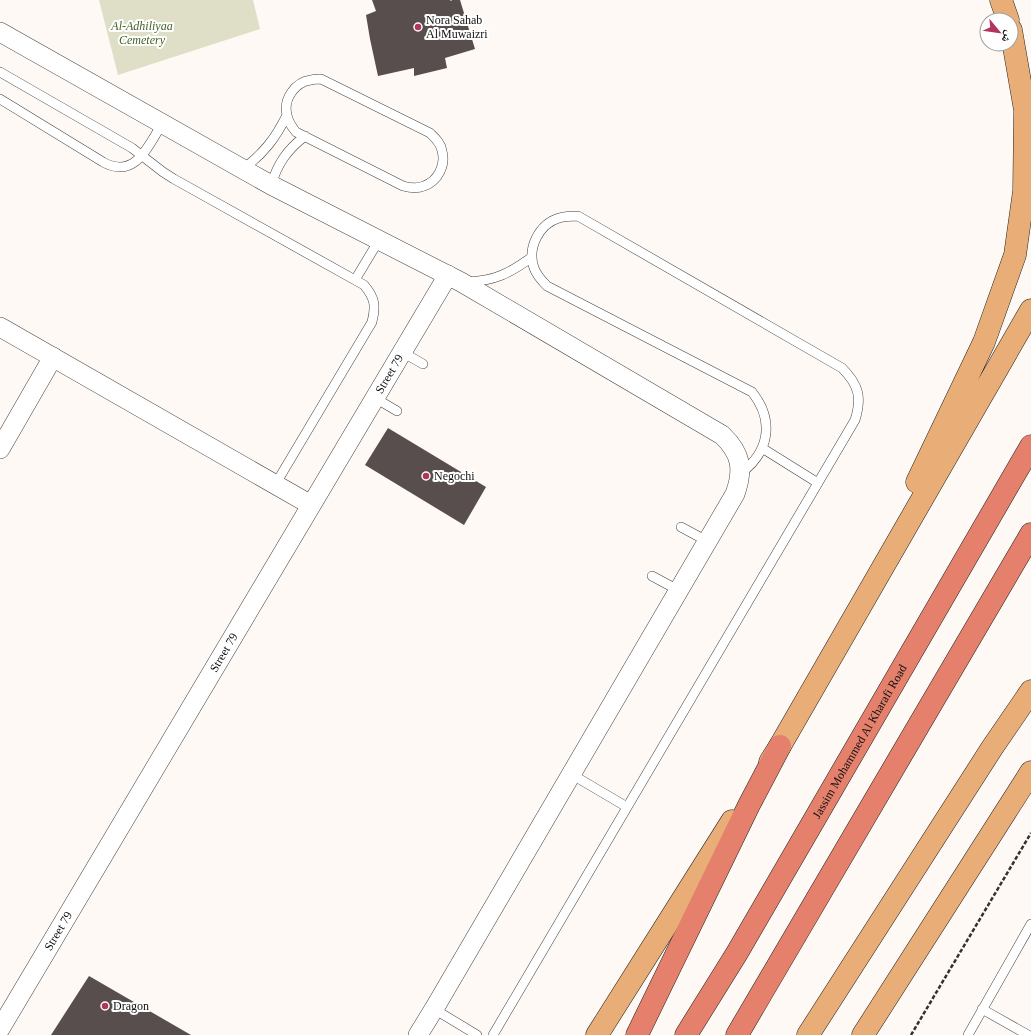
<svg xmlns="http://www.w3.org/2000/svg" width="1031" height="1035" viewBox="0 0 1031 1035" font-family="'Times New Roman','Noto Naskh Arabic',serif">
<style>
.cemetery{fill:#dedfc6}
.building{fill:#574e4d}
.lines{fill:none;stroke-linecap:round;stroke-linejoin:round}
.service-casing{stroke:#434343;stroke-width:10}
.minor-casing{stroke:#434343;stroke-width:20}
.primary-casing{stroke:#212121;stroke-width:23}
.motorway-casing{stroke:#212121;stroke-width:23}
.path{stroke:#323232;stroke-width:2.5;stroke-dasharray:4 2;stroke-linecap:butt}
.service{stroke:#fff;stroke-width:9}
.minor{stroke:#fff;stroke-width:19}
.primary{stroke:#e9ad78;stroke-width:22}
.motorway{stroke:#e4806b;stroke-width:22}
.poi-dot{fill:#b1365f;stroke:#fff;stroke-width:1.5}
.labels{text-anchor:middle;stroke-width:4;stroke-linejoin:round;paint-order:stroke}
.poi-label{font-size:12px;fill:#101010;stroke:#fff;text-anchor:start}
.park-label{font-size:12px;font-style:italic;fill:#436126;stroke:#fff}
.street-label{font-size:12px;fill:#101010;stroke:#fff}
</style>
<rect width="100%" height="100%" fill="#fef9f4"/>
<path class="cemetery" d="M99,0H253L260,29L118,75Z"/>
<path class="building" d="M372,0H450L451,1L452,0H460L475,49L445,58L447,68L414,76V68L378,76L370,39L366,15L376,11Z
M388,428L486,487L464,525L365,465Z
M89,976L191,1035H51Z"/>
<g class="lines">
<defs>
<path id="service" d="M0,72L132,148L163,172L174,179L364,285C375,298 376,306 372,322L275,485
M321,79L430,133C435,138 441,143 442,151C446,165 438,181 424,186C417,189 410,188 403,186L296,132C292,127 288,122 287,115C283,99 295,82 311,80C314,79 318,79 321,79Z
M0,99L103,162C135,180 148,146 162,124
M243,169C264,153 275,139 287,115
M271,185C278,163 287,150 305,136
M355,280L379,240
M467,282C495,281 510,273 532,257
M402,352L423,364
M375,398L397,411
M762,448L818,483
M681,527L707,541
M652,576L678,590
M571,774L627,807
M434,1009L477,1035
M982,1009L1028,1035
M493,1035L855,420C862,398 859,385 842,368L578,216C572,216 566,216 559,218C539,224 527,248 534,268C537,276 542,281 547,286L752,392C775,421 769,452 741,473
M968,1035L1031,924"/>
<g id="minor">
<path d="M0,32L271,185L461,282L722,435C741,453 744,469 735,494L434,1009L418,1035"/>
<path d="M0,327L311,505"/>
<path d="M0,449L53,357"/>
<path id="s1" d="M0,1029L448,275"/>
</g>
<path id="primary" d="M1001,0L1008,20
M917,482L984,342L1015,255L1024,191L1025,110L1011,30
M770,762L780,746L1031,310
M597,1035L732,821
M808,1035L992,748L1031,691
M863,1035L1031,772"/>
<g id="motorway">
<path d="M637,1035L749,805L780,746"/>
<path id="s2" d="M686,1035L737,953L1031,446"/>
<path d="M737,1035L1031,534"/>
</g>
</defs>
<use href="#service" class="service-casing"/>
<use href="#minor" class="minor-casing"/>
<use href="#primary" class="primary-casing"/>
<use href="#motorway" class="motorway-casing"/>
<path class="path" d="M911,1035L1031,833"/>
<use href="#service" class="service"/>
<use href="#minor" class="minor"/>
<use href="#primary" class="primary"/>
<use href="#motorway" class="motorway"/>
</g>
<g class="poi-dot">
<circle cx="418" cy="27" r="4"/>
<circle cx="426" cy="476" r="4"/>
<circle cx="105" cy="1006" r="4"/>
</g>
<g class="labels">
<g class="poi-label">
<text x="426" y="24">Nora Sahab<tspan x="426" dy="14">Al Muwaizri</tspan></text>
<text x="434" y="480">Negochi</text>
<text x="113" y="1010">Dragon</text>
</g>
<g class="park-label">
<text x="142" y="30">Al-Adhiliyaa<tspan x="142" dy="14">Cemetery</tspan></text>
</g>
<g class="street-label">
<text dy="4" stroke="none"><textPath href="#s1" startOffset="762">Street 79</textPath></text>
<text dy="4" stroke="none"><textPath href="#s1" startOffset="438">Street 79</textPath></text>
<text dy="4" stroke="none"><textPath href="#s2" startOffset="341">Jassim Mohammed Al Kharafi Road</textPath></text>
<text dy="4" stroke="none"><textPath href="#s1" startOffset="114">Street 79</textPath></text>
</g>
</g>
<g transform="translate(999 32) rotate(119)"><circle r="19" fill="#ffffff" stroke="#9f9f9f"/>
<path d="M0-3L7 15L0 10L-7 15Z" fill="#b1365f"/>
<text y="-6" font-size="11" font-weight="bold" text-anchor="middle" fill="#101010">ش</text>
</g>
</svg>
